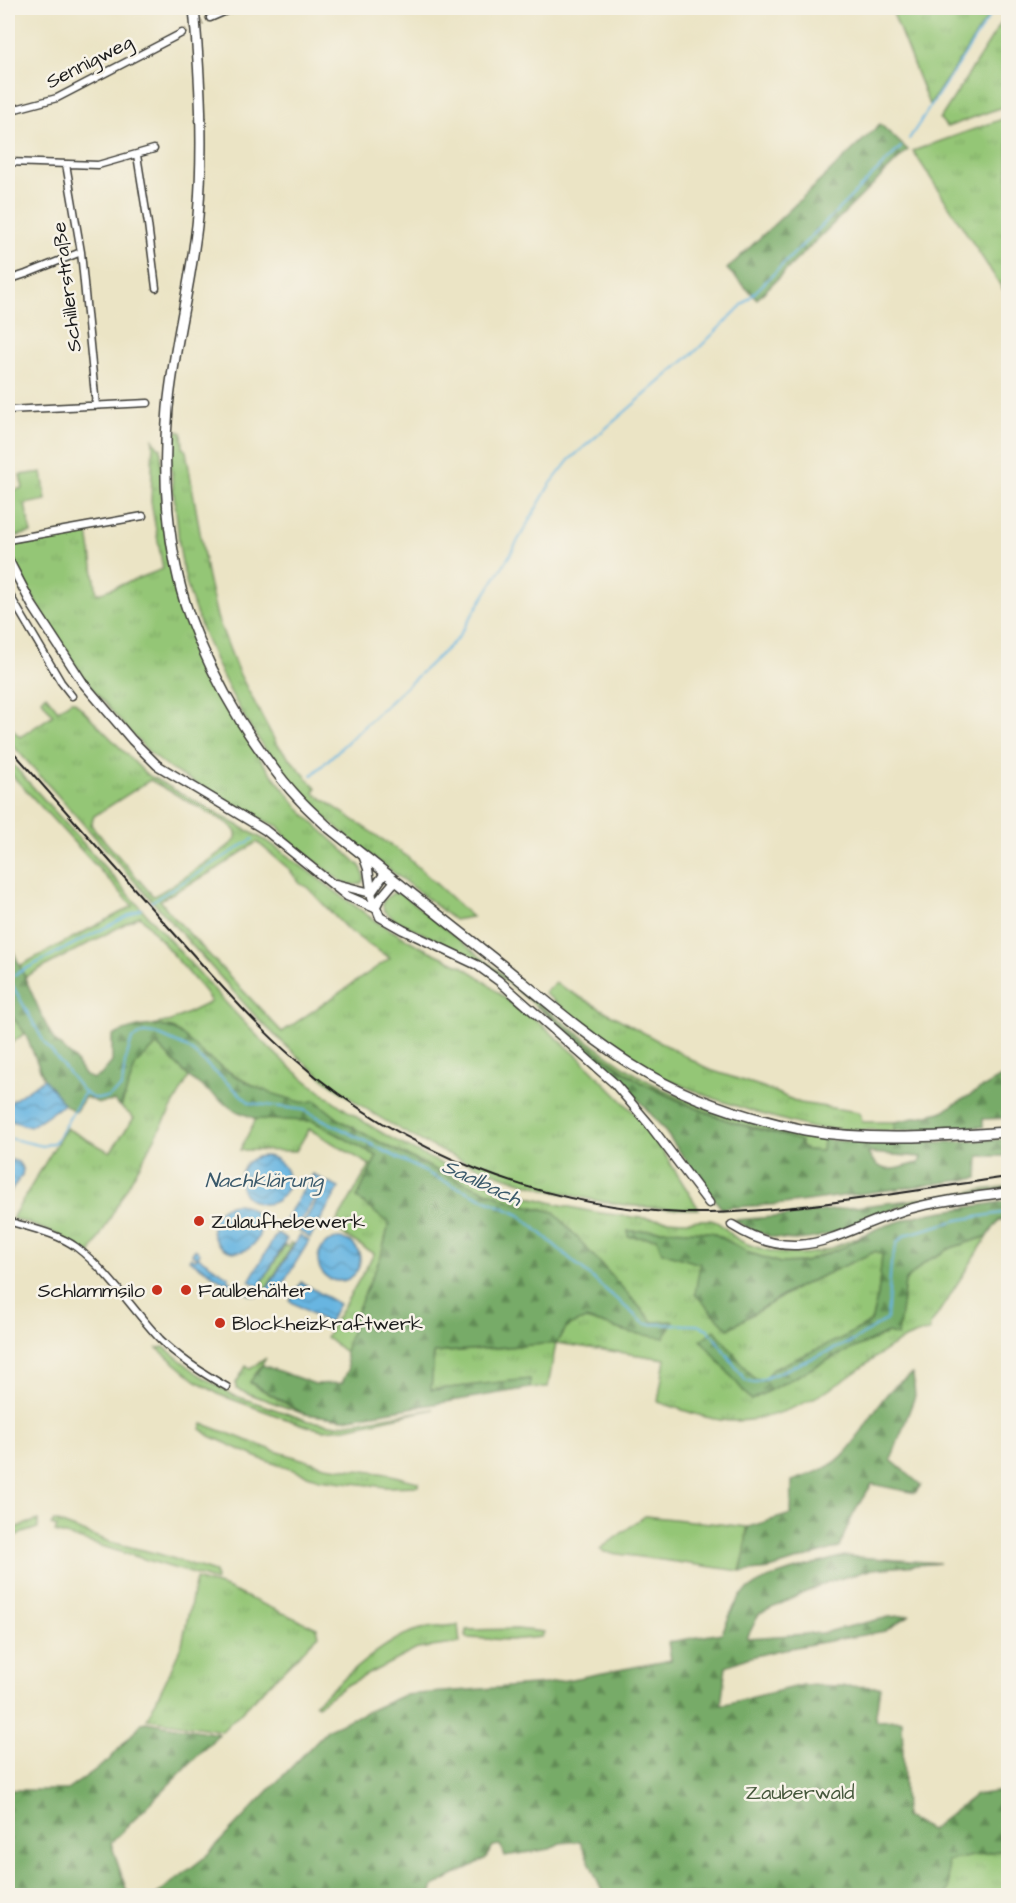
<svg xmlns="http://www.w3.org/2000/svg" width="1016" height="1903" viewBox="0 0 1016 1903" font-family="'Architects Daughter',sans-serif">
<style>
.grass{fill:url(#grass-tufts);stroke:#587149;stroke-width:1.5;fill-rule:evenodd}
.forest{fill:url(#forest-firs);stroke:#4a6442;stroke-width:1.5;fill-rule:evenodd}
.garden{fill:#94c676;stroke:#587149;stroke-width:1.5}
.water{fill:url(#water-waves);stroke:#42687e;stroke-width:1.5}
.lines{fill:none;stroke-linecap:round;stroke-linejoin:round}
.stream{stroke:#67b5e1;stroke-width:2}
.street-tunnel{stroke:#c2bca3;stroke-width:6;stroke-dasharray:6 3;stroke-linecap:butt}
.street-casing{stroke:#3b3a35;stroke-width:9}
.secondary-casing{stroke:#3b3a35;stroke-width:11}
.primary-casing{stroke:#3b3a35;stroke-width:12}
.street{stroke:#fff;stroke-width:6}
.secondary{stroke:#fff;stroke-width:8}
.primary{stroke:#fff;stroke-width:9}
.rail{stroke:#1c1c1c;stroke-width:2}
.poi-dot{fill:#c8321e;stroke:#f7f3e8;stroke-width:2}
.labels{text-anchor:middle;stroke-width:5;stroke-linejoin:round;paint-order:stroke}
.street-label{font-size:20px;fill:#1c1c1c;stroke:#f7f3e8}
.poi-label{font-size:20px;fill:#1c1c1c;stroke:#f7f3e8;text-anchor:start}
.park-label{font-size:20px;fill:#46583c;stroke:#f7f3e8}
.water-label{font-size:21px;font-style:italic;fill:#3a596b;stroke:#f7f3e8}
</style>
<defs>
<pattern id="grass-tufts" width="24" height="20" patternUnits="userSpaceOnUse" patternTransform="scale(1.5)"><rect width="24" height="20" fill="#94c676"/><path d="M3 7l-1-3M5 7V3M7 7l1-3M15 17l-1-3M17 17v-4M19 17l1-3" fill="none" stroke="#7faa66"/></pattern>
<pattern id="forest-firs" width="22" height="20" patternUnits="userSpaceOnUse" patternTransform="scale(1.5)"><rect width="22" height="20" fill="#77ab67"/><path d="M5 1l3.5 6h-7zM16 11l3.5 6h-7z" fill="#618a54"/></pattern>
<pattern id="water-waves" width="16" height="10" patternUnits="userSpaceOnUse" patternTransform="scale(1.5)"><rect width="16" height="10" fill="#67b5e1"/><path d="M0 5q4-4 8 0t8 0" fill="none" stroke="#5492b6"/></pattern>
</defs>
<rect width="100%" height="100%" fill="#f7f3e8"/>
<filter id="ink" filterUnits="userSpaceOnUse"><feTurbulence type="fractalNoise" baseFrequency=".0167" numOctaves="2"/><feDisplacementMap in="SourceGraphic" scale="12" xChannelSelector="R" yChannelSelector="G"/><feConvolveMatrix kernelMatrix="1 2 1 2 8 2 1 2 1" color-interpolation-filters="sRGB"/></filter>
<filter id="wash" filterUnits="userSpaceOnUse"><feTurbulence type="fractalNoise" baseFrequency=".008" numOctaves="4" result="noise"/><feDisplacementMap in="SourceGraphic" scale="24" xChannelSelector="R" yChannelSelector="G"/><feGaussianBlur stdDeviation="1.35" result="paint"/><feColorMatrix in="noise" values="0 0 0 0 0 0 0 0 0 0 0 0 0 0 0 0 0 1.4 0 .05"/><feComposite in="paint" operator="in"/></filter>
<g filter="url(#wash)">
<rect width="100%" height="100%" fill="#ebe4c5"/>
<path class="grass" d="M891,8H994L930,104L928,102Z
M1008,12V105L947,127L940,119Z
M1008,117V297L913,151Z
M178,431L182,433L183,448L186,451L207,573L217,617L238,671L276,743L316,788L314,793L405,855L472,917L454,920C413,886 369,856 329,821C272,771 234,708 206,639C195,612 185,585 181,557C178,542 178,526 176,511C174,494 165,444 178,431Z
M153,439L158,447L161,448L162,508L171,566L197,647L226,706L263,763L303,813L360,866C373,888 351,888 338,879L288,840L278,826L255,817L170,769L150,753L128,730L86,681L37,605L12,558L11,552L13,544L88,532L97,594L163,569L151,502Z
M42,472L46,500L25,504L31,533L8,538V492L23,488L20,475Z
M46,695L58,710L71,701H74L146,774L270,843L377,922L419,946L462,966L478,976L518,1009L520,1006L581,1059L647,1126L699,1209C573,1211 442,1165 340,1091C311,1070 284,1044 258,1019L8,740V724L20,737L53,715L41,699ZM150,780L229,824C233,828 239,834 235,840C230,847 162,893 153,896L91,825L94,816ZM257,842L289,869L300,884L307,887L347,929L369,945L390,958L282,1032L169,912L160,900L217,869Z
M8,759L191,964V967L193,966C224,1001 255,1036 290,1067C373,1138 473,1187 579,1209C613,1216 648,1219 683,1221C691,1221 708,1218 714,1221C722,1223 731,1236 739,1240C762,1252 794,1257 819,1252C835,1248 850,1240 865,1234L844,1247L805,1262L780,1263L750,1253L711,1232L667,1230L628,1231L629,1237L657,1238L662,1252L700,1264L728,1329L796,1288L876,1251L882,1255L878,1295L871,1322L764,1381L754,1379L715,1331L751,1400L832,1358L888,1333L898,1335L905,1282L925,1262L951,1248L988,1236L930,1326L929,1331C901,1336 879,1355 857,1371C823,1396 777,1421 734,1421C709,1421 682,1409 658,1402L665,1359L556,1343L548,1387L530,1388V1379L431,1390L434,1353L556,1343L568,1326L586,1319L632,1333L672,1322H653L554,1212L516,1203L446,1175L383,1144L341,1121L316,1101L307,1104L266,1092L243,1080L210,1060L173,1028L152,1025L171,1021L211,1002L205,992L140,916L25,977L19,966L133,906L8,771Z
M393,893L402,894L408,899C457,938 505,977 554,1015C582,1036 609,1058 639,1076C690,1106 764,1130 823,1139V1151L806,1150L785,1135L729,1121L692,1106L641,1082L603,1056L546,1012L626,1085L624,1086L536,1006L489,967L394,919C387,913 380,910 384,900Z
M555,983L710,1070L763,1087L800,1103L858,1112L861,1116L862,1122H895L894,1131L812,1128L758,1113L721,1101L668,1080L616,1050L544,993Z
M8,1011L25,1033L8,1046Z
M157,1045L189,1077L90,1254L54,1233L12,1218L66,1128L110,1152L134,1118L121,1107L136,1064Z
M256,1119L313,1121L377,1156L357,1197L389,1224L381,1256L358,1309L345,1352L326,1337L374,1254L333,1228L370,1165L309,1129L296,1151L240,1150Z
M1008,1186V1188L937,1199L894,1209L895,1206L910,1200Z
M290,1243L293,1244L266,1289L260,1286L285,1245L288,1247Z
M164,1347L198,1374L233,1395L309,1421L337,1425L434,1409L346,1428L323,1430L303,1425L220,1395L195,1380L157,1348Z
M266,1358L250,1383L304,1414L236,1389V1383L246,1366L250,1369Z
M203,1424L275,1451L325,1466L387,1474L418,1482V1486L386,1487L319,1479L261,1459L210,1436L201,1429Z
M38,1520V1528L8,1538V1530Z
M54,1521L110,1542L159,1554L215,1572L216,1581L55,1532L57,1527L51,1525Z
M196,1579L224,1587L317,1628L319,1635L222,1731L147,1719L170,1672L182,1644Z
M458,1625L460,1643L417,1649L345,1686L318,1705L315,1703C343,1680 386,1637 421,1629C433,1626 446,1626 458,1625Z
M517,1629L544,1632L542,1637L510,1640L466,1638V1630Z
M1008,1849V1895L946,1896L949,1888L947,1861Z"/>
<path class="forest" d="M880,124L908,150L757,299L727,269Z
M8,944L11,946L45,1023L54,1040L74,1059L84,1075L93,1079L101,1075L112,1062V1036C131,1027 149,1022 170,1028C182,1031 199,1052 210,1059C232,1076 258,1090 284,1097C297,1101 303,1105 315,1100L341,1121L383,1144L446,1175L516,1203L554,1212L653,1322L673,1321L664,1338L632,1333L586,1319L568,1326L556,1343L434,1353L431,1390L530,1379V1388L344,1419L304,1414L250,1382L262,1365L315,1384L342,1383L348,1370L345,1352L358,1309L381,1256L389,1224L357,1198L377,1156L313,1121L256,1119L234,1110L189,1077L157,1045L136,1064L121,1107L114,1101L99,1103L85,1097L75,1112L64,1104L44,1079L25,1033L8,1011Z
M537,1005C571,1031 604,1061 641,1082C668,1097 697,1109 726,1120C750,1129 776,1132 801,1141V1145L806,1150L822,1151L823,1139C885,1146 946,1142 1008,1139V1156H979L978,1178L784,1204L721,1208L661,1126L626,1085ZM868,1154V1153L921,1157L919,1163C897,1167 884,1179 868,1154Z
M1008,1073V1118L983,1119V1127L894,1131L895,1122L941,1112Z
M910,1200L895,1206L894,1209C833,1231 797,1260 734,1220L785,1216Z
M1008,1201V1220H999L988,1236L951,1248L925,1262L905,1281L898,1336L888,1333L832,1358L751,1400L701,1340L715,1330L754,1379L764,1381L773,1369L844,1337L871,1322L878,1295L882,1255L876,1251L796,1288L728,1329L695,1294L700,1264L662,1252L657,1238L628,1237V1231L667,1230L711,1232L750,1253L780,1263L805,1262L844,1247L876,1229L919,1215Z
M913,1374L915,1396L891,1460L921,1485L915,1493L872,1484C858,1504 847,1523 840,1547L770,1569L741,1572L748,1527L791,1514L792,1481C812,1474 832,1468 846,1452C871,1425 878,1391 913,1374Z
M844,1556L940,1563L873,1569L825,1583L759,1614L747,1638L822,1633L889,1617L910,1615L885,1631L779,1650L747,1658L726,1666L721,1705L802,1685L880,1687L875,1721L902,1720L905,1817L930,1830L975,1795L1008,1790V1849L947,1861L949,1888L946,1895H604L580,1841L561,1843L550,1849L505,1856L500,1845L493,1846L485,1859L434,1886L431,1895H156L205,1857L328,1729L404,1695L545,1684L671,1660L668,1642L722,1633C728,1620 732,1607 741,1596C759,1575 817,1564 844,1556Z
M146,1722L219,1734L111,1843L128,1895H8V1790H67L109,1760L142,1723Z"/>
<path class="garden" d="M645,1516L747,1527L745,1551L740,1571L604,1552L600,1549Z"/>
<path class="water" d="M44,1079L64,1104L30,1127L8,1120V1104Z
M240 1180a24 24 0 1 1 48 0a24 24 0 1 1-48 0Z
M8,1159L18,1162L23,1169L22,1175L8,1195Z
M313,1174L325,1181L296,1229L288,1224L286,1227L282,1225Z
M327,1182L339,1188L310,1238L299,1231Z
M212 1228a24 24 0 1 1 48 0a24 24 0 1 1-48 0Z
M277,1233L287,1239L260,1285L264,1288C258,1299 252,1297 243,1291L244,1289L255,1295L259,1293L262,1289L249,1281Z
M300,1235L309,1241L276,1295L267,1289Z
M318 1260a21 21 0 1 1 42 0a21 21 0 1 1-42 0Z
M195,1249L200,1253L198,1257L229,1277L228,1280L237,1285L235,1289L189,1260L191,1257L195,1260L197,1257L192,1254Z
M301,1282L339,1304L328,1323L290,1301Z"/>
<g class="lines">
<path class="stream" d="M909,139L995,8
M312,775L457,639L508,558L549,486L569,460L698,349L901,147
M151,902L253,839
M8,977L44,1042L82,1090L92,1098H107L122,1087L125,1062L132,1039L144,1033L157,1034L188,1048L250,1103L304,1110L439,1179L520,1215L645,1324L697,1325L708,1329L746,1381L754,1383L853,1341L887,1319L891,1263L897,1243L905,1235L958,1220L1008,1212
M8,978L141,909
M8,1138L43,1146L55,1142L85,1092"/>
</g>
</g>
<g filter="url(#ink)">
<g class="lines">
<path class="street-tunnel" d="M182,33L210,18"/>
<defs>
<path id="street" d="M210,18L233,8
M8,111L57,98L182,33
M137,155L148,224L156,288
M8,162L98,165L154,149
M66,164L81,252L96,406
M8,280L26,274L81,252
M8,410L148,403
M8,540L143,516
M8,592L61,682L72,696
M8,1221C30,1228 57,1233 76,1247C109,1272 132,1309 160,1339C180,1359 202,1373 227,1387"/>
<path id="secondary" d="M8,559L32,605L83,683L132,740L157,765L265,830L347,896L375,908
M363,855L368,869L372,897L380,917L403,930L477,965L499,981L614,1083L649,1124L709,1203
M336,884L371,893
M371,893L385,873
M375,908L379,900L395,881
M732,1225C803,1270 841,1228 909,1209C941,1200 976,1197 1008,1192"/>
<path id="primary" d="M194,8C200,77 204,146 198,216C192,281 174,344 168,408C162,474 167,552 189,615C202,651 220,687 240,720C258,748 277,776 300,800C309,810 320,819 329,828C387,874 445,920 503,966C545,1000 586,1036 632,1065C684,1098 745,1118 805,1130C872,1142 941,1136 1008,1132"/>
</defs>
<use href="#street" class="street-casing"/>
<use href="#secondary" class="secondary-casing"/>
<use href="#primary" class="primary-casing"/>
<use href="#street" class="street"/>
<use href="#secondary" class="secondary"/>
<use href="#primary" class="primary"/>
<path class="rail" d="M8,746C59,804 110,861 161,919C205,967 247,1018 296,1060C404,1154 542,1207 685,1213C730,1214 776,1209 821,1204C884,1196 946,1186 1008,1177"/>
</g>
</g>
<g class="poi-dot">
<circle cx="199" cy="1221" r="6"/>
<circle cx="157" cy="1290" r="6"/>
<circle cx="186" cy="1290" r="6"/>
<circle cx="220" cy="1323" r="6"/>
</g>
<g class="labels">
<g class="street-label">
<text transform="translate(89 61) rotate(-27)" y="7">Sennigweg</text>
<text transform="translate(66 287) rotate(-97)" y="7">Schillerstraße</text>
</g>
<g class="poi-label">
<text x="211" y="1228">Zulaufhebewerk</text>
<text x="145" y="1297" text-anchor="end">Schlammsilo</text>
<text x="198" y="1297">Faulbehälter</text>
<text x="232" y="1330">Blockheizkraftwerk</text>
</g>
<g class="park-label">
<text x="800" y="1799">Zauberwald</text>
</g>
<g class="water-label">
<text x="264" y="1187">Nachklärung</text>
<text transform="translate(482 1182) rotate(25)" y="7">Saalbach</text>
</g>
</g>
<rect width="1016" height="1903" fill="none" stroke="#f7f3e8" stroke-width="30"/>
</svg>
